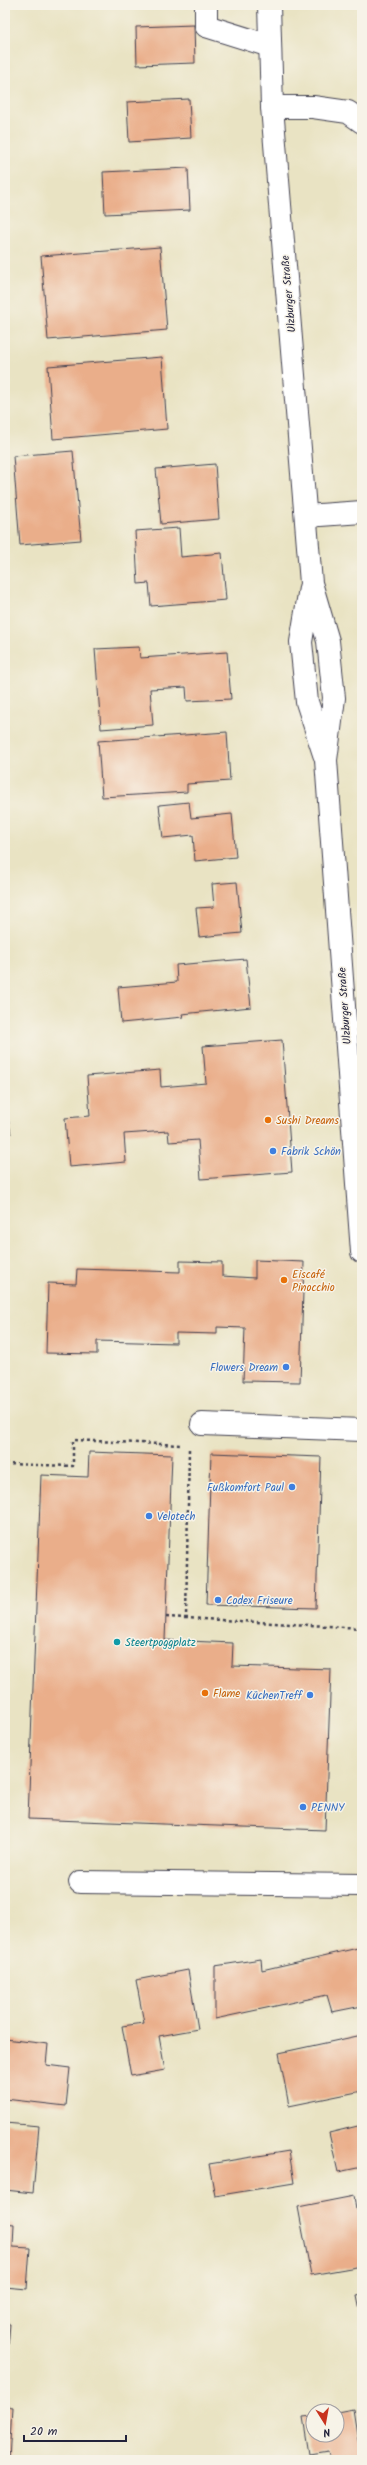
<svg xmlns="http://www.w3.org/2000/svg" width="367" height="2465" viewBox="0 0 367 2465" font-family="Kalam,sans-serif">
<style>
.building{fill:#eaae8a}
.lines{fill:none;stroke-linecap:round;stroke-linejoin:round}
.minor-casing{stroke:#403f4f;stroke-width:24}
.major-casing{stroke:#403f4f;stroke-width:24}
.path{stroke:#403f4f;stroke-width:2.5;stroke-dasharray:3 3;stroke-linecap:butt}
.minor{stroke:#fff;stroke-width:22}
.major{stroke:#fff;stroke-width:22}
.food-dot{fill:#e8710a;stroke:#f7f3e8;stroke-width:1.5}
.shop-dot{fill:#3f7fe0;stroke:#f7f3e8;stroke-width:1.5}
.culture-dot{fill:#0f9aa8;stroke:#f7f3e8;stroke-width:1.5}
.labels{text-anchor:middle;stroke-width:3;stroke-linejoin:round;paint-order:stroke}
.street-label{font-size:11px;fill:#22223b;stroke:#f7f3e8}
.food-label{font-size:11px;fill:#c56008;stroke:#f7f3e8;text-anchor:start}
.shop-label{font-size:11px;fill:#366cbe;stroke:#f7f3e8;text-anchor:start}
.culture-label{font-size:11px;fill:#0d838f;stroke:#f7f3e8;text-anchor:start}
</style>
<rect width="100%" height="100%" fill="#f7f3e8"/>
<filter id="ink" filterUnits="userSpaceOnUse"><feTurbulence type="fractalNoise" baseFrequency=".025" numOctaves="2"/><feDisplacementMap in="SourceGraphic" scale="8" xChannelSelector="R" yChannelSelector="G"/><feConvolveMatrix kernelMatrix="1 2 1 2 8 2 1 2 1" color-interpolation-filters="sRGB"/></filter>
<filter id="wash" filterUnits="userSpaceOnUse"><feTurbulence type="fractalNoise" baseFrequency=".012" numOctaves="4" result="noise"/><feDisplacementMap in="SourceGraphic" scale="16" xChannelSelector="R" yChannelSelector="G"/><feGaussianBlur stdDeviation="0.9" result="paint"/><feColorMatrix in="noise" values="0 0 0 0 0 0 0 0 0 0 0 0 0 0 0 0 0 1.4 0 .05"/><feComposite in="paint" operator="in"/></filter>
<g filter="url(#wash)">
<rect width="100%" height="100%" fill="#e9e3c3"/>
<g id="blocks">
<path class="building" d="M194,25L195,63L137,65L136,27Z
M189,99L191,138L129,142L127,102Z
M188,168L190,210L105,214L103,172Z
M160,247L167,330L48,340L41,256Z
M162,357L167,429L53,439L48,366Z
M73,451L81,540L20,545L13,456Z
M215,464L219,519L161,524L156,469Z
M179,528L181,557L222,553L226,600L151,606L149,583L138,584L135,531Z
M139,647L140,658L227,652L231,699L187,701L186,687L150,689L153,725L101,729L95,649Z
M227,732L230,781L187,784V792L102,797L98,741Z
M189,802L191,818L232,814L236,857L195,861L193,835L163,838L159,805Z
M237,882L242,933L199,937L196,908L214,907L212,884Z
M246,959L251,1007L182,1014L183,1017L121,1023L118,987L177,982L176,965Z
M282,1040L292,1172L201,1179L198,1140L169,1142L168,1131L124,1134L126,1162L69,1167L65,1118L90,1116L87,1076L160,1070L161,1087L206,1083L203,1046Z
M5,1103L11,1134L5,1135Z
M255,1260L304,1262L300,1382L243,1381L245,1328L217,1327V1334L176,1333V1343L97,1341V1354L46,1353L48,1283L76,1284L77,1269L180,1272V1261L222,1262V1276L255,1278Z
M89,1452L172,1455L165,1640L233,1643L232,1666L331,1669L325,1830L28,1819L41,1475L88,1477Z
M211,1453L321,1457L316,1608L206,1605Z
M362,1947V2006L332,2012L327,1995L215,2019V1966L261,1959L262,1970Z
M188,1970L198,2029L159,2036L165,2070L131,2076L122,2026L144,2023L136,1980Z
M362,2035V2091L289,2106L279,2053Z
M5,2039L48,2044L46,2065L70,2068L66,2106L5,2099Z
M5,2123L39,2126L33,2193L5,2190Z
M362,2125V2167L338,2172L329,2133Z
M289,2151L294,2183L215,2196L209,2164Z
M354,2196L356,2209L362,2208V2266L311,2275L298,2207Z
M5,2223L14,2224L13,2247L30,2248L27,2289L5,2287Z
M362,2295V2316H361L357,2296Z
M5,2324H10L6,2371H5Z
M5,2406L12,2407L9,2460H5Z
M353,2409L361,2460H330L328,2451L309,2454L303,2417L313,2416V2435H337V2412Z"/>
</g>
</g>
<g filter="url(#ink)">
<use href="#blocks" fill-opacity="0" stroke="#403f4f" stroke-width="1"/>
<g class="lines">
<defs>
<path id="minor" d="M206,5V26L270,46
M272,107H313L348,112L362,122
M306,516L362,512
M202,1424L362,1430
M80,1882L362,1885"/>
<path id="major" d="M269,5L272,107L311,583L328,641L334,698L326,760L362,1252
M310,588L301,642L307,702L324,754"/>
</defs>
<use href="#minor" class="minor-casing"/>
<use href="#major" class="major-casing"/>
<path class="path" d="M189,1449L186,1618L362,1628
M5,1464L73,1466V1440L182,1445
M166,1617L186,1618"/>
<use href="#minor" class="minor"/>
<use href="#major" class="major"/>
</g>
</g>
<g class="food-dot">
<circle cx="268" cy="1120" r="4"/>
<circle cx="284" cy="1280" r="4"/>
<circle cx="205" cy="1693" r="4"/>
</g>
<g class="shop-dot">
<circle cx="273" cy="1151" r="4"/>
<circle cx="286" cy="1367" r="4"/>
<circle cx="292" cy="1487" r="4"/>
<circle cx="149" cy="1516" r="4"/>
<circle cx="218" cy="1600" r="4"/>
<circle cx="310" cy="1695" r="4"/>
<circle cx="303" cy="1807" r="4"/>
</g>
<circle class="culture-dot" cx="117" cy="1642" r="4"/>
<g class="labels">
<g class="street-label">
<text transform="translate(288 294) rotate(-95)" y="4">Ulzburger Straße</text>
<text transform="translate(344 1006) rotate(-94)" y="4">Ulzburger Straße</text>
</g>
<g class="food-label">
<text x="276" y="1124">Sushi Dreams</text>
<text x="292" y="1278">Eiscafé<tspan x="292" dy="13">Pinocchio</tspan></text>
<text x="213" y="1697">Flame</text>
</g>
<g class="shop-label">
<text x="281" y="1155">Fabrik Schön</text>
<text x="278" y="1371" text-anchor="end">Flowers Dream</text>
<text x="284" y="1491" text-anchor="end">Fußkomfort Paul</text>
<text x="157" y="1520">Velotech</text>
<text x="226" y="1604">Codex Friseure</text>
<text x="302" y="1699" text-anchor="end">KüchenTreff</text>
<text x="311" y="1811">PENNY</text>
</g>
<g class="culture-label">
<text x="125" y="1646">Steertpoggplatz</text>
</g>
</g>
<rect width="367" height="2465" fill="none" stroke="#f7f3e8" stroke-width="20"/>
<g transform="translate(325 2423) rotate(169)"><circle r="19" fill="#f7f3e8" stroke="#a29fa3"/>
<path d="M0-3L7 15L0 10L-7 15Z" fill="#c8321e"/>
<text y="-6" font-size="11" font-weight="bold" text-anchor="middle" fill="#22223b">N</text>
</g>
<path d="M24 2435v6h102v-6" fill="none" stroke="#22223b" stroke-width="2"/>
<text x="30" y="2435" font-size="12" fill="#22223b" stroke="#f7f3e8" stroke-width="3" paint-order="stroke">20 m</text>
</svg>
